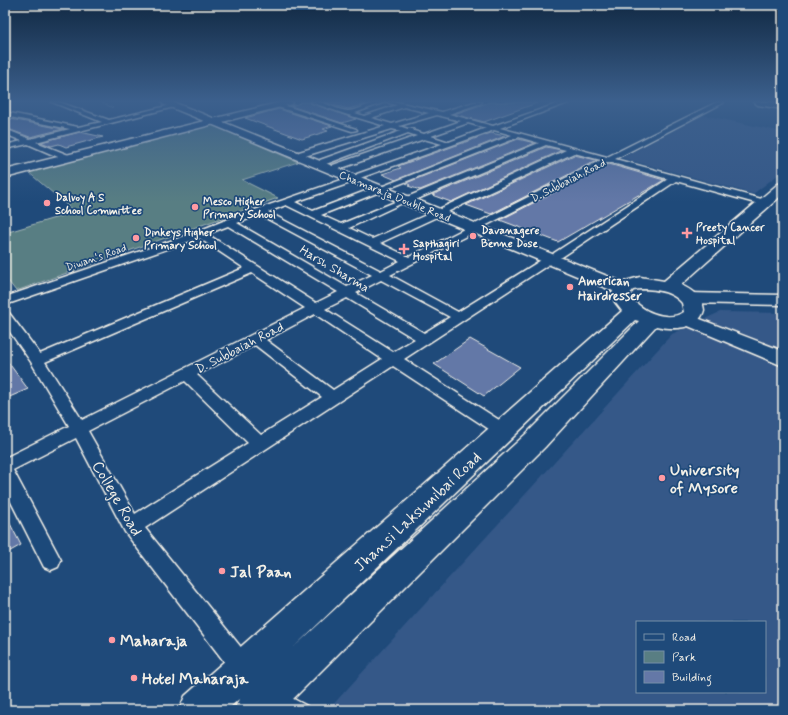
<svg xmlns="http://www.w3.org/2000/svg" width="788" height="715" viewBox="0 0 788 715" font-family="Mynerve,sans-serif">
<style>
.built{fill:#345888;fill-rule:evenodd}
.green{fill:#597e83;stroke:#a6b8b6}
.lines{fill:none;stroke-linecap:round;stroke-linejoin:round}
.stream{fill:#87a7b7;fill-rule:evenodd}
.building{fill:#6478a7;stroke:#f4f1e8}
.lane-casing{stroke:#f4f1e8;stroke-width:3}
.street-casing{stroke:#f4f1e8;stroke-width:3}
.secondary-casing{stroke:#f4f1e8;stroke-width:3}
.primary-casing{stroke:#f4f1e8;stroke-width:3}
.lane{fill:#1f4a7a;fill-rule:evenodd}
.street{fill:#1f4a7a;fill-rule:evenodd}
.secondary{fill:#1f4a7a;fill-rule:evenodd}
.primary{fill:#1f4a7a;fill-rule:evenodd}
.poi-dot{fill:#ff9aa2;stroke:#1f4a7a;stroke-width:1.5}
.labels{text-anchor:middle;stroke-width:3.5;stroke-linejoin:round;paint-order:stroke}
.far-street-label{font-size:11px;fill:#f4f1e8;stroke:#1f4a7a}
.far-poi-label{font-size:11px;font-weight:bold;fill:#f4f1e8;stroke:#1f4a7a;text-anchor:start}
.street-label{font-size:13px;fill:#f4f1e8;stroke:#1f4a7a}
.poi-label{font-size:13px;font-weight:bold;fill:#f4f1e8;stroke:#1f4a7a;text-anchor:start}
.near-poi-label{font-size:16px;font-weight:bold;fill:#f4f1e8;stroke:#1f4a7a;text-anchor:start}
.near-street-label{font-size:16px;fill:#f4f1e8;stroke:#1f4a7a}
</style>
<rect width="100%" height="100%" fill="#1f4a7a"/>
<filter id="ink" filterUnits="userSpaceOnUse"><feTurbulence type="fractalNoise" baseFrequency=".025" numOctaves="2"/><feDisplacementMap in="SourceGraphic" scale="8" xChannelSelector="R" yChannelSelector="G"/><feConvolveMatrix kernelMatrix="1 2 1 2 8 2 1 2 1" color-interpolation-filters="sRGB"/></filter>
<g filter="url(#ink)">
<path class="built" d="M703,115L783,132V171L753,194L622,158Z
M720,312L783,313V710H328L672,334ZM637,622H765V692H637Z"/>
<path class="green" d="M212,125L298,162L242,180L278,198L16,291L5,277V233L75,212L27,171Z"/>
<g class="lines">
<path class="stream" d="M100,102H102L114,108H112Z"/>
</g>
<path class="building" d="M300,102H310V103L356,119L342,123L291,106L300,103Z
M323,102H356L366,104L348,109Z
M490,102H537V103L484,122L454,114Z
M279,109L332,126L323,129L328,131L302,139L245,118Z
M5,118L63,129L30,137L5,128Z
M80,132L103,137L66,147L59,144L51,146L41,142Z
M491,133L505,136L396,180L382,174L401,168L398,166Z
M518,139L535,143L420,190L408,186L410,185L406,183Z
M546,147L562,150L451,202L432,195Z
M574,155L597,160L491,214L466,205Z
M609,164L664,180L558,242L500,220Z
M470,339L520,367L484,396L434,364Z
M5,358L28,389L5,399Z
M5,514L21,545L5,554Z"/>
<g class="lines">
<defs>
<path id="lane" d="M282,693L307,706L309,710C298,710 281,712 276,699L278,695Z"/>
<path id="street" d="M52,102H59L109,120L175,104L178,106L36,142L71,156V160H65L28,144L5,149V145L22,141L5,134V129L30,139L70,129L5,116V112L78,127L102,122Z
M311,102C324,100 335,110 348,111C360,111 372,100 385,102L355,113L364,116L397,105L389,103L388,102H397L442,112L474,102H482L481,103L449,114L493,126L562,102H569L568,103L500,128L607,157L717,102H724L723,103L615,159L769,201L771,203L766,206L676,181L562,257H554L555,259L554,261L404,359L510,427L512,431L510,435L504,437L498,435L393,366L145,528L252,661L256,669L252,677L244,681L236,677L125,532L76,438L13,470L61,560L58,567L51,570L44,567L5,490V458L69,426L31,362L5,325V312L9,313L40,354L244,268L199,238L5,305V297L188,235L226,220L350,177H356L357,179L356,181L295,202L313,211L376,187H381L512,135L494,130L360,178L356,176L357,174L442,144L424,139L339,169H333V165L417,136L408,133L326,164H320V160L401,131L392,129L305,156H299V152L385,126L345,114ZM404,107L429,113L392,124L371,118ZM437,115L461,121L424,134L414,131L413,129H408L399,126ZM468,123L486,128L449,142L431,136ZM519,137L539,143L341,224L321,215ZM546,145L566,150L441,208L440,211H435L372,239L349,228L409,200H415ZM574,153L601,160L477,223L475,225L470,226L409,257L380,243L441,215L442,212H447ZM609,162L668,179L554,253L553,255L554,257H546L458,312L390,275L478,230L479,228L483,227ZM286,205L400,261L381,271L268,212ZM260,215L372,275L347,287L237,223ZM228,226L338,292L316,303L207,234ZM252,273L305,308L82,420L45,362ZM381,280L450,317L424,333L356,293ZM347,298L415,339L393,352L325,309ZM315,314L382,359L333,390L266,340ZM255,345L322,397L261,435L197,375ZM185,381L248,443L135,514L88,431Z
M277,103L356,129L357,130L352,131L275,106L274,105Z"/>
<path id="secondary" d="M281,102H293L292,104L5,178V170Z
M754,102H771L783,103V109L758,105Z
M689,293L783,295V305L689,303L683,302L680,298L683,294Z
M687,314L783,351V366L681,323L678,319L681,315Z"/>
<path id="primary" d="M162,102H173L622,282L640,277L664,281L778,184L783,183V194L681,285C692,290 703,298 704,310C699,330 673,330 656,326L545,447L282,710H234L239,699L227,710H179L185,696L622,311L615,302L612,294L613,291L163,104ZM640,289C655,289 672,291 682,303L684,312C667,323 638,311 630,294L633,290ZM635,320L639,321L527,433L294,647Z"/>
</defs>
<use href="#lane" class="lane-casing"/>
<use href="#street" class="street-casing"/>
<use href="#secondary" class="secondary-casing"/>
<use href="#primary" class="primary-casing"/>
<use href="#lane" class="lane"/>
<use href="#street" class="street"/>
<use href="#secondary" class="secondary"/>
<use href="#primary" class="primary"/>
</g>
</g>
<linearGradient id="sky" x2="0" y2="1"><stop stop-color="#112943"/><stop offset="0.5" stop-color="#3c608d"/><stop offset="1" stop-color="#3c608d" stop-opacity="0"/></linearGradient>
<rect width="788" height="202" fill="url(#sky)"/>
<g class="poi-dot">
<circle cx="47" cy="203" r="4"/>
<circle cx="195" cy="207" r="4"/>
<path d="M685 227h4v4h4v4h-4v4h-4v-4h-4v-4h4z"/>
<circle cx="473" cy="236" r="4"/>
<circle cx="136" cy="238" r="4"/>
<path d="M402 243h4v4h4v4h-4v4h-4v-4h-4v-4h4z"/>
<circle cx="570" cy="287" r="4"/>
<circle cx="662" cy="478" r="4"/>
<circle cx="222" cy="571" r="4"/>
<circle cx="112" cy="640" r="4"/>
<circle cx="134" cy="678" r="4"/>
</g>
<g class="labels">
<g class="far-street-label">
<text transform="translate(568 180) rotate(-27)" y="4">D. Subbaiah Road</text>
<text transform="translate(395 196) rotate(22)" y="4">Chamaraja Double Road</text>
<text transform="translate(96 257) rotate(-19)" y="4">Diwan's Road</text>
</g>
<g class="far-poi-label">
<text x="55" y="201">Dalvoy A S<tspan x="55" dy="13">School Committee</tspan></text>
<text x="203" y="205">Mesco Higher<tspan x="203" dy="13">Primary School</tspan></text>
<text x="696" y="231">Preety Cancer<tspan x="696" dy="13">Hospital</tspan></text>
<text x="481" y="234">Davanagere<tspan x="481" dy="13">Benne Dose</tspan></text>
<text x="144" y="236">Dinkeys Higher<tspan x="144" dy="13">Primary School</tspan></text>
<text x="413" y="247">Sapthagiri<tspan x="413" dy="13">Hospital</tspan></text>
</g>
<g class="street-label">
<text transform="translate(335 268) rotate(31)" y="5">Harsh Sharma</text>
<text transform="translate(239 347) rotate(-27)" y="5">D. Subbaiah Road</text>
</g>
<g class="poi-label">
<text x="578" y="285">American<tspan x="578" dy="15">Hairdresser</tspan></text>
</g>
<g class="near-poi-label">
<text x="670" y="475">University<tspan x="670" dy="18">of Mysore</tspan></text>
<text x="230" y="577">Jal Paan</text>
<text x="120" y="646">Maharaja</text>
<text x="142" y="684">Hotel Maharaja</text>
</g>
<g class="near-street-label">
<text transform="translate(118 498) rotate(60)" y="6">College Road</text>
<text transform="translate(417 511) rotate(-43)" y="6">Jhansi Lakshmibai Road</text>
</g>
</g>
<rect width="788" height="715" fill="none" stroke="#1f4a7a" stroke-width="20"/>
<rect x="10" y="10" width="768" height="695" fill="none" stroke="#f4f1e8" stroke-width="1.5" filter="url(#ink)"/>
<rect x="636" y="621" width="130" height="72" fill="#1f4a7a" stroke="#748da6"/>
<rect x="644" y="634" width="20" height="6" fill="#1f4a7a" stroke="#748da6"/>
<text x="672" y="641" font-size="12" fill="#f4f1e8">Road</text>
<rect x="644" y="651" width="20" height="12" fill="#597e83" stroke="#748da6"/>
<text x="672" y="661" font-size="12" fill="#f4f1e8">Park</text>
<rect x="644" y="671" width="20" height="12" fill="#6478a7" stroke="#748da6"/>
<text x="672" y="681" font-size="12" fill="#f4f1e8">Building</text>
</svg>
